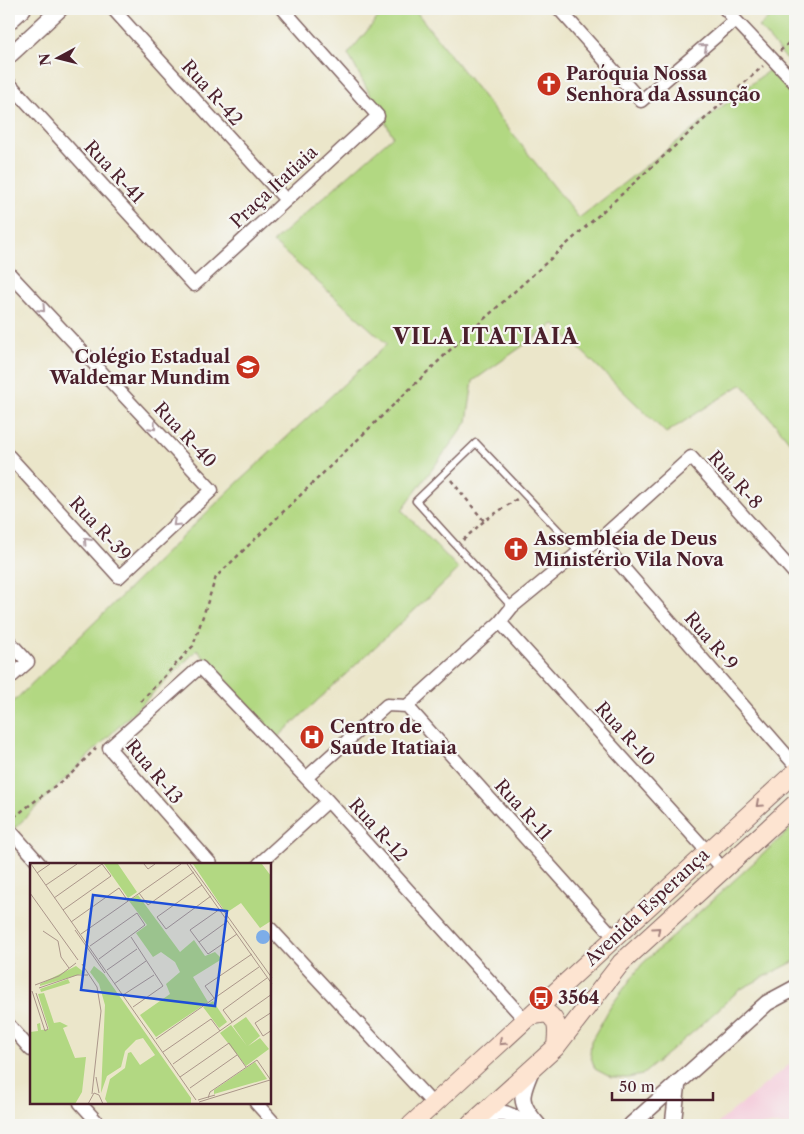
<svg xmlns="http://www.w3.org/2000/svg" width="804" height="1134" viewBox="0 0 804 1134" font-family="'Libre Caslon Text',serif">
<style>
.built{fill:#f4cfdd}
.green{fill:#b2d882;stroke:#7e7c56}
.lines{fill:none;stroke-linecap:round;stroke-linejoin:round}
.service-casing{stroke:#826563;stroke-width:9}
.minor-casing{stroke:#826563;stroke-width:15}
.tertiary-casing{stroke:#826563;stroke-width:18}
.secondary-casing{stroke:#826563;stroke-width:20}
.path{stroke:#826563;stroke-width:2.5;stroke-dasharray:4 4;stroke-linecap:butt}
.service{stroke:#fff;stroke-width:6}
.minor{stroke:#fff;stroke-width:12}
.tertiary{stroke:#fff;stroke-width:15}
.secondary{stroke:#fde4d1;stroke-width:18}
.oneway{stroke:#ae9aa0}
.oneway2{stroke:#a4827e}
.labels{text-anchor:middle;stroke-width:4.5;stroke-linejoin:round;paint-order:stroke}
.poi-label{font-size:18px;font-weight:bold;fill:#4a1f2b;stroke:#f6f6f2;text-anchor:start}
.street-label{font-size:18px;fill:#4a1f2b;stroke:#f6f6f2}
.district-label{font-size:22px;font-weight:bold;letter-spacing:1px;fill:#4a1f2b;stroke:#f6f6f2}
.inset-road{fill:none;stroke:#ab968a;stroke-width:1}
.view{fill:#1d4ed8;fill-opacity:0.15;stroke:#1d4ed8;stroke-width:2.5}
.inset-edge{fill:none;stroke:#4a1f2b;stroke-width:2.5}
</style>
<rect width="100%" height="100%" fill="#f6f6f2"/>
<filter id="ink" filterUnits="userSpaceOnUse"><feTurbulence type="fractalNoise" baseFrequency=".02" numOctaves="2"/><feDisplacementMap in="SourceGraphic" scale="10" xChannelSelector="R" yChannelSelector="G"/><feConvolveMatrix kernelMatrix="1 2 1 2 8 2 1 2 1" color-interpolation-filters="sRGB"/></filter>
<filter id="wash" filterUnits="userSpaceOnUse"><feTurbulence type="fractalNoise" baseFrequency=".0096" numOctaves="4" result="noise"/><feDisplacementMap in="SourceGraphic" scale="20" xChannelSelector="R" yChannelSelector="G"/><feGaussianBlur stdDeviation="1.12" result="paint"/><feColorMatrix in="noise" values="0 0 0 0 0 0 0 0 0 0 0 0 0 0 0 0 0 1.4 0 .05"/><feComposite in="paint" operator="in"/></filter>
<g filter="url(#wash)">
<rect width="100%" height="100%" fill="#ebe6ca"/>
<path class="built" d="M795,1060V1125H716L729,1114Z"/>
<path class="green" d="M385,9H414L579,218L773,67L795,92V448L742,384L666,433L554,324L473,381L467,422L402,510L459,569L277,738L197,650L15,828L9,819V706L234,486L387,344L273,242L393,136L348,54Z
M779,9H795V69L759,27Z
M795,825V961L739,990L699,1027L642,1075L628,1078H612L595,1069L590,1054L591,1041L611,1006L642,964Z"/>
</g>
<g filter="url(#ink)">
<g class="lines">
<defs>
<path id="service" d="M512,607L416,501L476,443L579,552"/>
<path id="minor" d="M113,9L286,200
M559,9L641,101L735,20
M725,9L795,83
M9,83L194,285L378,116L283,9
M9,273L212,490L119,577L9,456
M599,540L795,765
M500,622L723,869
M9,641L28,662L9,679
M407,706L614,937
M306,778L387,705L407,706L500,622L512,607L579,552L599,540L691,457L795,574
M9,829L40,864
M211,864L109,748L200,667L328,801L525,1020
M259,864L328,801
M270,928L434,1105
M9,1025L31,1050
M80,1103L100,1125
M256,1103L276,1125"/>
<path id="tertiary" d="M9,22L23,9
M9,56L60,9
M532,1069C520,1096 518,1102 538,1125
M476,1121C496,1112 507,1108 522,1125
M631,1125L767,1003L795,988
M673,1125L678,1082"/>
<path id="secondary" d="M530,1016L547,1013C560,1022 557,1032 556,1047
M411,1125L795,772
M470,1125L556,1047L621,963L795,804"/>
</defs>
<use href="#service" class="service-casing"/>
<use href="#minor" class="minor-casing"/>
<use href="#tertiary" class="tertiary-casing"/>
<use href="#secondary" class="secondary-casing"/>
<path class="path" d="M780,51L795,37
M451,480L484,521L517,499
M463,540L484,521
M141,701L193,646L216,577L450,350L763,66
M14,817L72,773L96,748"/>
<use href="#service" class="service"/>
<use href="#minor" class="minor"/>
<use href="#tertiary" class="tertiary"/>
<use href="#secondary" class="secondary"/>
</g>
<defs><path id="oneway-chevron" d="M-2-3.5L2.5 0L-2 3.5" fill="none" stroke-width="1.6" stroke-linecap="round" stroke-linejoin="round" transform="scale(1.25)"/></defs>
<g class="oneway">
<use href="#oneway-chevron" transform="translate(704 47) rotate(-41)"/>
<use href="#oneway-chevron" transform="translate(42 309) rotate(47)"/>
<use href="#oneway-chevron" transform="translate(153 427) rotate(47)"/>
<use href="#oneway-chevron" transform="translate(176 523) rotate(136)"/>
<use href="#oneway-chevron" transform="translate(87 541) rotate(-132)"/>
</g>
<g class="oneway2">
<use href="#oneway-chevron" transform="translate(759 804) rotate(138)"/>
<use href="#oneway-chevron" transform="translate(657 930) rotate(-42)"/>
<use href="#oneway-chevron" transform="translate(502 1042) rotate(137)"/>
</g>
</g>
<defs>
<symbol id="church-disc" viewBox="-11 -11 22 22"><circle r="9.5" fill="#c8321e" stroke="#f6f6f2"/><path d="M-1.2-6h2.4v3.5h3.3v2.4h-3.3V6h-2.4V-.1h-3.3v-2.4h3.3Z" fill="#fff"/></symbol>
<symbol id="school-disc" viewBox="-11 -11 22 22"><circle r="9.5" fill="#c8321e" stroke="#f6f6f2"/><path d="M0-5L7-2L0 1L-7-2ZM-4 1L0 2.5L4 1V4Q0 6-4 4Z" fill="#fff"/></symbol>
<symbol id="hospital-disc" viewBox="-11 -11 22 22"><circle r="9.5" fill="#c8321e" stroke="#f6f6f2"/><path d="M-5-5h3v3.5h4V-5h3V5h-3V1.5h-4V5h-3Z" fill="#fff"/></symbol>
<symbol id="bus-disc" viewBox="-11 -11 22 22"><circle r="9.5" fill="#c8321e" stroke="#f6f6f2"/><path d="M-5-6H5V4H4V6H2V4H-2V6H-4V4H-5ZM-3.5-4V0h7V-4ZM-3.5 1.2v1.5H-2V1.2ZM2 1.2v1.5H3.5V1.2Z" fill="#fff"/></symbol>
</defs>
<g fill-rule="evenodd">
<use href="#church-disc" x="535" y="70" width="28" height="28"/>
<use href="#school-disc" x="234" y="353" width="28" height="28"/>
<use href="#church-disc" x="502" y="535" width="28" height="28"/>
<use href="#hospital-disc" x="298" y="723" width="28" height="28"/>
<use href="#bus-disc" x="527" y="984" width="28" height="28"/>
</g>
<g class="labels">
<g class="poi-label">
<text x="566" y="80">Paróquia Nossa<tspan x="566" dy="21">Senhora da Assunção</tspan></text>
<text x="230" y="363" text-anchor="end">Colégio Estadual<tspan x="230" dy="21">Waldemar Mundim</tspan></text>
<text x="534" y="545">Assembleia de Deus<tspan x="534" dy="21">Ministério Vila Nova</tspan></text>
<text x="330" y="733">Centro de<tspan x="330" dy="21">Saude Itatiaia</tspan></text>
<text x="558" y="1004">3564</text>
</g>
<g class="street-label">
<text transform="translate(212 93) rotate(48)" y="6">Rua R-42</text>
<text transform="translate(114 172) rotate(47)" y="6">Rua R-41</text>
<text transform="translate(274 187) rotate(-43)" y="6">Praça Itatiaia</text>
<text transform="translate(185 435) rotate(47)" y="6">Rua R-40</text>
<text transform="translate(735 480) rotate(48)" y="6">Rua R-8</text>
<text transform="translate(100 529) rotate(47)" y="6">Rua R-39</text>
<text transform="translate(711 641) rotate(49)" y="6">Rua R-9</text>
<text transform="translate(625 734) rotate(48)" y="6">Rua R-10</text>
<text transform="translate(154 772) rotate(50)" y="6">Rua R-13</text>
<text transform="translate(523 810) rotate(48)" y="6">Rua R-11</text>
<text transform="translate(378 830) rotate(48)" y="6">Rua R-12</text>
<text transform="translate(647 907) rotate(-43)" y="6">Avenida Esperança</text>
</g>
<g class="district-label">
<text x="486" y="344">VILA ITATIAIA</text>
</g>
</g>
<g transform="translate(30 863)">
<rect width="241" height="241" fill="#ebe6ca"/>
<path d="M74,1H88L107,29L98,35ZM163,1H232L241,13V58L230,65L211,40L196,50ZM108,32L150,89L164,77L175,93L185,89L192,96L163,114L178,139L126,174L110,152L140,131L136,121L150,109L145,99L131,89L123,94L106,70L117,62L99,38ZM46,103L55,110L10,123V121ZM64,103L74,111L161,235V241H78L75,236L80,216L95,205L98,190L101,189L110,202L125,192L113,175L106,177L95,188L91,204L77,213L71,230L75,142L69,121L60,109ZM38,116L40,120L11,129L10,126ZM14,130L24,160L30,159L38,163L33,165L45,195L56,194L52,229L45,241H0V169L8,168L7,161L10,160L11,167L19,166L8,131ZM183,138L197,159L189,165L173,144ZM216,154L230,173L218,183L230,175L239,186L216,203L190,170L201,162L217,183L203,163ZM225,199L237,216L184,231V227Z" fill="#b2d882"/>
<path d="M226 74a7 7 0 1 1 14 0a7 7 0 1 1-14 0Z" fill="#7dade8"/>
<path class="inset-road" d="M1,1L166,237M114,1L118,6L125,1M157,1L242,121M160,1L242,115M7,10L20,1M16,22L47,1M172,22L127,54L136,66L181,33M0,30L48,97M109,30L118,42L164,9M24,35L72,1L81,13L33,47M190,46L160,67L178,91L207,71M41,59L89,25L98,38M45,67L75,110M13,68L28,78L31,94L39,105M51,71L151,1M101,74L133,123L103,144M169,79L198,58M60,83L107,50L115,62L69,96M52,101L67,124L71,148L62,231M77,107L107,86M84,121L116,98M5,122L29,113L46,100M9,125L47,112H58M2,128L15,168L18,166L6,130M93,132L124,112M184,135L175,123L222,91M242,149L225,160L233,173L242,167M202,159L193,147L237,115M126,176L229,104M133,189L181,156L190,168M143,201L242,131M66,214L69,230M150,214L199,180L216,204M160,225L207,192M178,235L180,229L227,197L240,216M168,237L185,232M169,239L240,217M58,241L64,230L69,232L73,241"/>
<path class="view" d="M63,32L197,48L185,143L51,127Z"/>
<rect width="241" height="241" class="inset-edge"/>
</g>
<rect width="804" height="1134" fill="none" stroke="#f6f6f2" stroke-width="30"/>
<g transform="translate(58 58) rotate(263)" stroke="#f6f6f2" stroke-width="4" paint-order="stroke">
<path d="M0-4L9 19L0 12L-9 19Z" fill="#4a1f2b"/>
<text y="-8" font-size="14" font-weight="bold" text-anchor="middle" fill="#4a1f2b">N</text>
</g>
<path d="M612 1092v8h101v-8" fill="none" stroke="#4a1f2b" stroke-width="2.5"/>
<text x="619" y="1092" font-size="15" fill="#4a1f2b" stroke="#f6f6f2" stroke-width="4" paint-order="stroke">50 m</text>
</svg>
